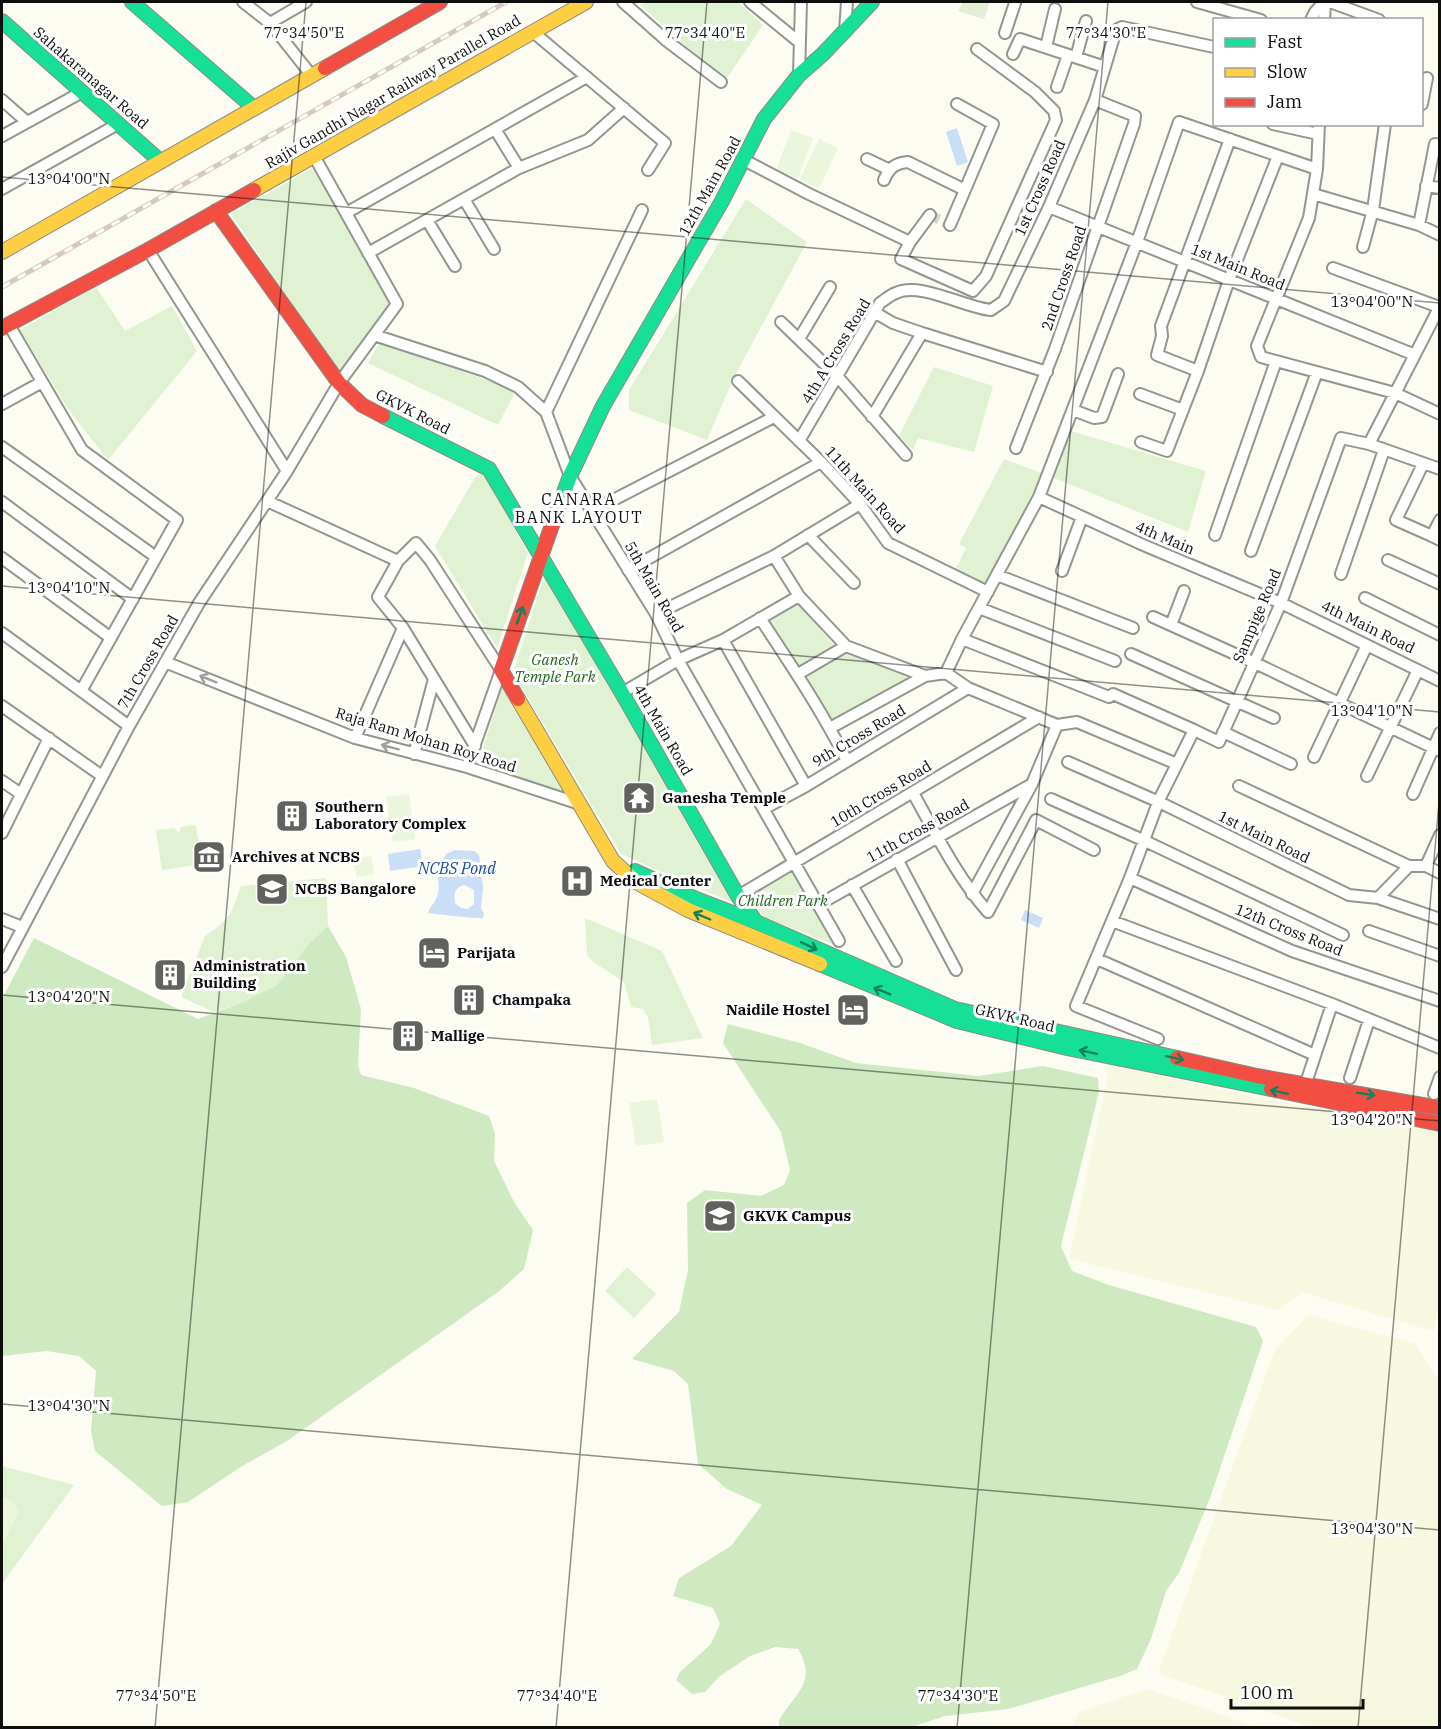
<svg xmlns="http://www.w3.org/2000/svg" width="1441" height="1729" viewBox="0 0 1441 1729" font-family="'IBM Plex Serif',serif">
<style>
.farmland{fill:#f6f8df}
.green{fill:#e0f2d2}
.forest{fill:#cfeac0}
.cemetery{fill:#e4edd6}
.pitch{fill:#ebf6dc}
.water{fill:#cadff6;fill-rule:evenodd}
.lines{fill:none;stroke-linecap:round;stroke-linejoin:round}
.street-tunnel{stroke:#d8d8d0;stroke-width:10;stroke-dasharray:10 5;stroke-linecap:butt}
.street-casing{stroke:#959591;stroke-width:14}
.fast-casing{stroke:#8c8c87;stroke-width:16}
.slow-casing{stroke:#8c8c87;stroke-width:16}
.jam-casing{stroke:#8c8c87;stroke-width:16}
.street{stroke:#fffffd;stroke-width:10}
.fast{stroke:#16e098;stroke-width:14}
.slow{stroke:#ffcf43;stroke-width:14}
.jam{stroke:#f24e42;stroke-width:14}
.rail-casing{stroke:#d8c8c3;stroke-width:5}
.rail{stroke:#fff;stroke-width:3;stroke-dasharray:9;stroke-linecap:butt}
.oneway{stroke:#12825a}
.oneway2{stroke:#9f9f9d}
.ticks{fill:none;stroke:#0e0e0e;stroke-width:1.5;stroke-opacity:0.45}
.labels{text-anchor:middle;stroke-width:6;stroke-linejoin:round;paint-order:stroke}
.street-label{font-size:15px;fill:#0e0e0e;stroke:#fff}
.park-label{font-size:15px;font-style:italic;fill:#1f671d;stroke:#fff}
.poi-label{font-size:15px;font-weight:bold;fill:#0e0e0e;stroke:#fff;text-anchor:start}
.neighbourhood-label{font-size:16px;letter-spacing:1.5px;fill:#0e0e0e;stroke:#fff}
.water-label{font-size:16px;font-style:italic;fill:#164ba2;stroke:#fff}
.ticks-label{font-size:15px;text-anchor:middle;fill:#0e0e0e;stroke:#fff;stroke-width:6;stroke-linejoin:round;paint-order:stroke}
</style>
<rect width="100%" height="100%" fill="#fcfcf2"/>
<path class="farmland" d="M1110,1064L1266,1100L1439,1127L1440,1305L1433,1331L1302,1292L1278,1310L1069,1259Z
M1309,1315L1416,1344L1435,1375L1439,1377V1727H1310L1158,1673L1275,1350Z
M1147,1689L1257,1727H1073L1079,1712Z"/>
<path class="green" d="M647,2H738L763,25L725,81L640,5Z
M312,168L333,198L392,302L339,373L231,214Z
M746,199L807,242L734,377L707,440L629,410V390Z
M96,287L125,331L172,306L197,351L108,460L68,409L20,330Z
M379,343L516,390L498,425L368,363Z
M934,367L993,386L974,452L918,438L913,450L899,436Z
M1071,431L1206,471L1188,532L1054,478Z
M1004,459L1044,474L988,586L954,572L966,548L959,544Z
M486,475L528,553L497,648L435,546L476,476Z
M545,573L740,906L621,854L513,673Z
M797,600L836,648L912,677L833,721L766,620Z
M503,684L567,792L566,798L477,767Z
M193,825L196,826L202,864L162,870L156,830L175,828L176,831L179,832L181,827Z
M792,871L834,945L764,917L749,895Z
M326,878L328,926L307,946L277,985L241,1003L214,1012L181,997L205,936L219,926L231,913L241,886Z
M585,918L662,951L703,1038L652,1045L648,1017L643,1009L631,1007L624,982L592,961L587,955Z
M627,1267L656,1294L634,1318L605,1291Z
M2,1466L74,1485L2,1584Z"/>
<path class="forest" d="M328,926L346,957L361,1009L358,1065L361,1075L414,1088L489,1116L495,1133L494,1161L514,1202L533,1230L524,1269L498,1292L287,1441L244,1465L188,1502L162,1506L95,1451L91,1431L96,1371L79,1356L46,1351L2,1356V999L34,938L198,1019L241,1003L277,985L307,946Z
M728,1024L800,1043L856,1063L979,1076L1043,1066L1098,1078L1099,1092L1061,1246L1072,1271L1109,1285L1256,1327L1263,1341L1210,1498L1179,1573L1166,1591L1151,1639L1137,1669L1120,1676L1008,1709L945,1716L912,1727H779V1720C795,1693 818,1682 798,1649L775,1647L750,1656L720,1676L705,1692L692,1694L676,1680L680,1672L711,1644L720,1624L713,1608L673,1596L679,1578L731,1546L762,1505L727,1489L698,1464L688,1384L674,1371L632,1359L679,1312L688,1270L687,1203L705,1190L761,1196L784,1185L790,1170L781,1132L723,1043Z"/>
<path class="cemetery" d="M963,2H990L984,19L958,11Z"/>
<path class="pitch" d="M791,130L813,138L798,178L776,170Z
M819,139L838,148L819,188L800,179Z
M409,794L415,839L393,842L386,797Z
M371,856L374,874L357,877L353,859Z
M657,1099L664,1142L636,1146L629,1103Z
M2,1497L14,1502L19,1512L2,1546Z"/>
<path class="water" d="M957,128L968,162L957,166L946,132Z
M420,849L423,866L390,871L388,854Z
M455,850L474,851L479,855L483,887L481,908L484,914L483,918C478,919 436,914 428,913C429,909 431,907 433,904C442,892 438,882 437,870L446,854ZM464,885L474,890V904L468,909L461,908L455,903C454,893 454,888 464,885Z
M1025,910L1043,918L1039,928L1021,920Z"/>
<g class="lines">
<path class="street-tunnel" d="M930,215L950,225"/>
<defs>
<path id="street" d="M243,2L270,23L306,2
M623,2L667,41L721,82
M750,2L799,42
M1197,2L1261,20
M1330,2L1379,20
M1311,20L1315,12L1324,2
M1324,20L1325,2
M270,23L312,76
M845,31L847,2
M533,32L665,143L648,170
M1005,33L1015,3
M1046,47L1055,9
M1013,54L1020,39L1105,67
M1076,57L1086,21
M799,75L801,2
M1057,87L1068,55
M2,100L27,122
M1095,100L1116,30L1122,27L1214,47
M1422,104L1427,78
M1273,124L1318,134
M1319,124L1317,169L1309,218L1257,346L1261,357L1395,393L1440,414
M2,136L82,92
M867,159L888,169
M744,160L809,194L910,242L901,259L973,291L986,276L1056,120L1054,111L1035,92L977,49
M519,168L588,140L624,108
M884,180C889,168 895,163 908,162L965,190
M1426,186L1440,188
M2,189L118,124
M1313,194L1419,225L1440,235
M464,199L494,249
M1049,207L1415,355
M642,210L546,412L570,476L656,614L678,660L839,941
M346,213L587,77
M427,220L455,266
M950,225L993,124L957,104
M1419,225L1435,144L1440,145
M910,242L930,215
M1363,247L1373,210L1385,124
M148,250L287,471
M368,253L519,168L495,129
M1333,268L1439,307
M874,312L893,323L922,333L1047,372
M781,322L838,377L906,455
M9,325L82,450L177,520L81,691
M374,335L485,371L518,387L546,412
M799,339L830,287
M1198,371L1157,355L1162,336L1161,326L1230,139
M738,381L821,462L860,504L888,543L988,592
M1140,394L1183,410
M2,404L42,382
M1073,410L1094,418L1102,417L1118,374
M872,417L922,333
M799,441L880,303C885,300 890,295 896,293C919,281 966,308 991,310L1004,301L1049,207L1095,100L1135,116L1134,124L1055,349L1016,448
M1141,442L1167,451L1198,371L1229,280L1278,156
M1369,444L1440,306
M2,447L156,557
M1423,464L1396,520L1432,536
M1039,497L1141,544L1281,603L1440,681
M267,501L398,561
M2,502L133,599
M592,511L774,417
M1440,520L1432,536L1440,540
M808,535L854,583
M1215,535L1276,361
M1251,551L1317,372
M774,556L799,596L846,646L925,676L946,673L968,688L1057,725
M2,558L111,638
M1388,560L1440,584
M628,570L821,462
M1062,571L1082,517
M1341,574L1384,450
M997,575L1133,628
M1365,598L1440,635
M979,608L1115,661
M656,614L774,556L860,504
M1153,617L1255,663L1440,751
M760,618C791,665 822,711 847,761
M1171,625L1184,591
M2,633L129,726
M962,639L1109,697
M723,640L806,786
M1131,654L1274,718
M165,662L355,738L467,767L580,804
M946,673L962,639L1039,497L1137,242L1179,122L1317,169
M798,674L846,646
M622,693L678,660L723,640L799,596
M1113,694L1194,730
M2,706L102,776
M830,728L925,676
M1223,732L1291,764
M355,738L403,628
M414,754L434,679
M1314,757L1367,645
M1068,762L1159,802L1349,895L1378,898L1409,866H1426L1440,873
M467,767L501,670L430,560L416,543L398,561L378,597L403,628L475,746
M1367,776L1418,670
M2,781L21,794
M1239,786L1409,866
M913,793C936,834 957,877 988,912L1036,820L1094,850
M1413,794L1440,733
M1051,799L1145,841L1343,935
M765,808L806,786L968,688
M2,833L49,738
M897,859L956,970
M1426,866L1440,835
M1130,878L1292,951L1440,1001
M852,885L896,961
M972,894L1032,784L1057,725L1077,722L1177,764
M738,896L1039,717
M1378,898L1440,919
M818,905L1032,784
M2,919L22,927
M1112,921L1332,1004L1440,1048
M1369,931L1440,956
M1097,959L1315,1055
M2,967L129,726L199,603L287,471L339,383L397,304L314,156
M1158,1039L1076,1006L1130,878L1159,800L1194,730L1219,742L1281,603L1341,438L1369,444L1440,469
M1350,1078L1369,1020
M1304,1089L1332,1004
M1434,1094L1440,1077"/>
<path id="fast" d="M132,2L254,108
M2,21L159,160
M383,416L489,469L622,693L738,896L756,922
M557,511L570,476L603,406L722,201L764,119L799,75L823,54L872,2
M635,871L696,899L756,922L955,1009L1177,1058
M820,964L957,1021L1067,1048L1271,1089"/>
<path id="slow" d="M254,190L586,2
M2,252L325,68
M518,699L613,861L636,882L688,910L820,964"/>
<path id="jam" d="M325,68L440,2
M216,211L339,383L362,405L383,416
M2,328L148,250L254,190
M518,699L501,670L557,511
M1177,1058L1257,1076L1440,1108
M1271,1089L1440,1124"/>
</defs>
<use href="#street" class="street-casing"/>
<use href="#fast" class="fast-casing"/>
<use href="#slow" class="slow-casing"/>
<use href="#jam" class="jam-casing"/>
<use href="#street" class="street"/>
<use href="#fast" class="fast"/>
<use href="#slow" class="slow"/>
<use href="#jam" class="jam"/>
<defs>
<path id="rail" d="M2,287L506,2"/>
</defs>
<use href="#rail" class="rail-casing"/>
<use href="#rail" class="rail"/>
</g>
<defs><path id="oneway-shaft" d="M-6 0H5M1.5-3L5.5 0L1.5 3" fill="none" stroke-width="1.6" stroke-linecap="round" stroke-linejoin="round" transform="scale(1.5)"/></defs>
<g class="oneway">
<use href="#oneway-shaft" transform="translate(520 615) rotate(-71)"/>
<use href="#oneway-shaft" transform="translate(702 916) rotate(-157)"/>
<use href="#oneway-shaft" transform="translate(809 946) rotate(25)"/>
<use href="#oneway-shaft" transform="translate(882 991) rotate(-158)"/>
<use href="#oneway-shaft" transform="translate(1088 1052) rotate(-168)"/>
<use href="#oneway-shaft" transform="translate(1175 1058) rotate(12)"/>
<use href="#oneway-shaft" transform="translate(1279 1092) rotate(-168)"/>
<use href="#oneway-shaft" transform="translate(1366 1094) rotate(9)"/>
</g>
<g class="oneway2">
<use href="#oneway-shaft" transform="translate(208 679) rotate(-158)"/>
<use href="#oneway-shaft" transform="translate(390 747) rotate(-165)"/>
</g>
<path class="ticks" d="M2,177L1440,303M2,586L1440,712M2,995L1440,1121M2,1404L1440,1530M155,1728L306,2M556,1728L707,2M957,1728L1108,2M1358,1728L1440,791"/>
<defs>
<symbol id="temple-square" viewBox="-11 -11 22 22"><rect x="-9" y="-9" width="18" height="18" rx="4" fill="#61615e" stroke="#fff"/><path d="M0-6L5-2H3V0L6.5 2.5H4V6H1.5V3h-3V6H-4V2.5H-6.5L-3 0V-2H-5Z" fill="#fff"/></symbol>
<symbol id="building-square" viewBox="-11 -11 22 22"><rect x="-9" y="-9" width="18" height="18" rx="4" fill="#61615e" stroke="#fff"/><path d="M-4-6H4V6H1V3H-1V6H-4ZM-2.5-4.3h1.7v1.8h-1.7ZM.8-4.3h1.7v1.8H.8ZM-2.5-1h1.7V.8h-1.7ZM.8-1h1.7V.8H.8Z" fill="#fff"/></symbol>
<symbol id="museum-square" viewBox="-11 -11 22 22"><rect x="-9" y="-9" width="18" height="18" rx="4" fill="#61615e" stroke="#fff"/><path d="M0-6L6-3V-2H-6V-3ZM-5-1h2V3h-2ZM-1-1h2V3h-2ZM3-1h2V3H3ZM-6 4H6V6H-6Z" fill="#fff"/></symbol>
<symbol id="hospital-square" viewBox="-11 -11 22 22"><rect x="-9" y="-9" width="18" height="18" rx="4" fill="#61615e" stroke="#fff"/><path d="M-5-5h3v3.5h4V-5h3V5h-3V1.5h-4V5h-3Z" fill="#fff"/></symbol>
<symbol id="university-square" viewBox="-11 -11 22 22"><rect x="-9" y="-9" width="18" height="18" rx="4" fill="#61615e" stroke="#fff"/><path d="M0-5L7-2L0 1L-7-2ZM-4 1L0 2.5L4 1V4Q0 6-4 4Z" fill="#fff"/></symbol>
<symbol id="hotel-square" viewBox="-11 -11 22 22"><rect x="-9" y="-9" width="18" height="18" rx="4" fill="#61615e" stroke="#fff"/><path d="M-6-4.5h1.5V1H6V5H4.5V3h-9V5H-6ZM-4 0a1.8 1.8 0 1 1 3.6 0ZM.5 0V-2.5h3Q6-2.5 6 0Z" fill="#fff"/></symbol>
</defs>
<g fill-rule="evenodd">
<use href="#temple-square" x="620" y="779" width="38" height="38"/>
<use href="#building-square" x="273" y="797" width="38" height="38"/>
<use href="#museum-square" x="190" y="838" width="38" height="38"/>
<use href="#hospital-square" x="558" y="862" width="38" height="38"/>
<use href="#university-square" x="253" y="870" width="38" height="38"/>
<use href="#hotel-square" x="415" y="934" width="38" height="38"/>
<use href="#building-square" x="151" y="956" width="38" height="38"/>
<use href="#building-square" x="450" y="981" width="38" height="38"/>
<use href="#hotel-square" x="834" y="991" width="38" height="38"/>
<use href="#building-square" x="389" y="1017" width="38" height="38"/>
<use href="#university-square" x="701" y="1197" width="38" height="38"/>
</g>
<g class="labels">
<g class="street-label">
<text transform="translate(91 78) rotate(41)" y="5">Sahakaranagar Road</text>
<text transform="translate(393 92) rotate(-30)" y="5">Rajiv Gandhi Nagar Railway Parallel Road</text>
<text transform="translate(710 186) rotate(-61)" y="5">12th Main Road</text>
<text transform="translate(1040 188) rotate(-66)" y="5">1st Cross Road</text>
<text transform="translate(1238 267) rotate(22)" y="5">1st Main Road</text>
<text transform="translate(1064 278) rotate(-71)" y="5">2nd Cross Road</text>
<text transform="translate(836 351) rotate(-59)" y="5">4th A Cross Road</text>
<text transform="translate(413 412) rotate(27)" y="5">GKVK Road</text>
<text transform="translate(865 490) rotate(48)" y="5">11th Main Road</text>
<text transform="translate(1165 538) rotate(23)" y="5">4th Main</text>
<text transform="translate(654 587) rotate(60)" y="5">5th Main Road</text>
<text transform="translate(1257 616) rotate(-67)" y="5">Sampige Road</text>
<text transform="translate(1368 627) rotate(26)" y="5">4th Main Road</text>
<text transform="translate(148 662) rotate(-60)" y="5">7th Cross Road</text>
<text transform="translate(663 730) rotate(60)" y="5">4th Main Road</text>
<text transform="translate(859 736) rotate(-31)" y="5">9th Cross Road</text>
<text transform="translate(426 740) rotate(17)" y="5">Raja Ram Mohan Roy Road</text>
<text transform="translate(881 794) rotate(-31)" y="5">10th Cross Road</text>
<text transform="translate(918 831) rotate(-29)" y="5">11th Cross Road</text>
<text transform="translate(1264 837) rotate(26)" y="5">1st Main Road</text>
<text transform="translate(1289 930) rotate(22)" y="5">12th Cross Road</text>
<text transform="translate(1015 1018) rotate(13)" y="5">GKVK Road</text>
</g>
<g class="park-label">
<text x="555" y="665">Ganesh<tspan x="555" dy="17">Temple Park</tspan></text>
<text x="783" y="906">Children Park</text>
</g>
<g class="poi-label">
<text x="662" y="803">Ganesha Temple</text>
<text x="315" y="812">Southern<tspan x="315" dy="17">Laboratory Complex</tspan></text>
<text x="232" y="862">Archives at NCBS</text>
<text x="600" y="886">Medical Center</text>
<text x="295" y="894">NCBS Bangalore</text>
<text x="457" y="958">Parijata</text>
<text x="193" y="971">Administration<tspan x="193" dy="17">Building</tspan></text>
<text x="492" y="1005">Champaka</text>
<text x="830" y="1015" text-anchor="end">Naidile Hostel</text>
<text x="431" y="1041">Mallige</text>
<text x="743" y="1221">GKVK Campus</text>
</g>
<g class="neighbourhood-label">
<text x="579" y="505">CANARA<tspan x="579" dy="18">BANK LAYOUT</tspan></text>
</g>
<g class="water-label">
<text x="457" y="874">NCBS Pond</text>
</g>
</g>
<g class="ticks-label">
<text x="304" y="38">77°34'50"E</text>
<text x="705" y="38">77°34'40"E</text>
<text x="1106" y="38">77°34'30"E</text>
<text x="69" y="184">13°04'00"N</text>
<text x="1372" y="307">13°04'00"N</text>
<text x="69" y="593">13°04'10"N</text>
<text x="1372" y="716">13°04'10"N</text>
<text x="69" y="1002">13°04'20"N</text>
<text x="1372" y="1125">13°04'20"N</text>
<text x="69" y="1411">13°04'30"N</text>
<text x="1372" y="1534">13°04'30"N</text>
<text x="156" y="1701">77°34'50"E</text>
<text x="557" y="1701">77°34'40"E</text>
<text x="958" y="1701">77°34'30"E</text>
</g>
<rect width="1441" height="1729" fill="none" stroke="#0e0e0e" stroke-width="6"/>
<rect x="1213" y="18" width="210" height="108" fill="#ffffff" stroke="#9f9f9f" stroke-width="1.5"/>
<rect x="1225" y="38" width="30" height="9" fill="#16e098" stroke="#9f9f9f" stroke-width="1.5"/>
<text x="1267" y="48" font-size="18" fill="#0e0e0e">Fast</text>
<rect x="1225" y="68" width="30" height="9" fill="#ffcf43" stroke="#9f9f9f" stroke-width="1.5"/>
<text x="1267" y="78" font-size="18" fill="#0e0e0e">Slow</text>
<rect x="1225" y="98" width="30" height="9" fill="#f24e42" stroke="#9f9f9f" stroke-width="1.5"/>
<text x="1267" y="108" font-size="18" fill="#0e0e0e">Jam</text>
<path d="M1231 1699v9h132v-9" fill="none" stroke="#0e0e0e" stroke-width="3"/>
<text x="1240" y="1699" font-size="18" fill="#0e0e0e" stroke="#ffffff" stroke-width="4.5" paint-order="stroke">100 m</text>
</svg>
